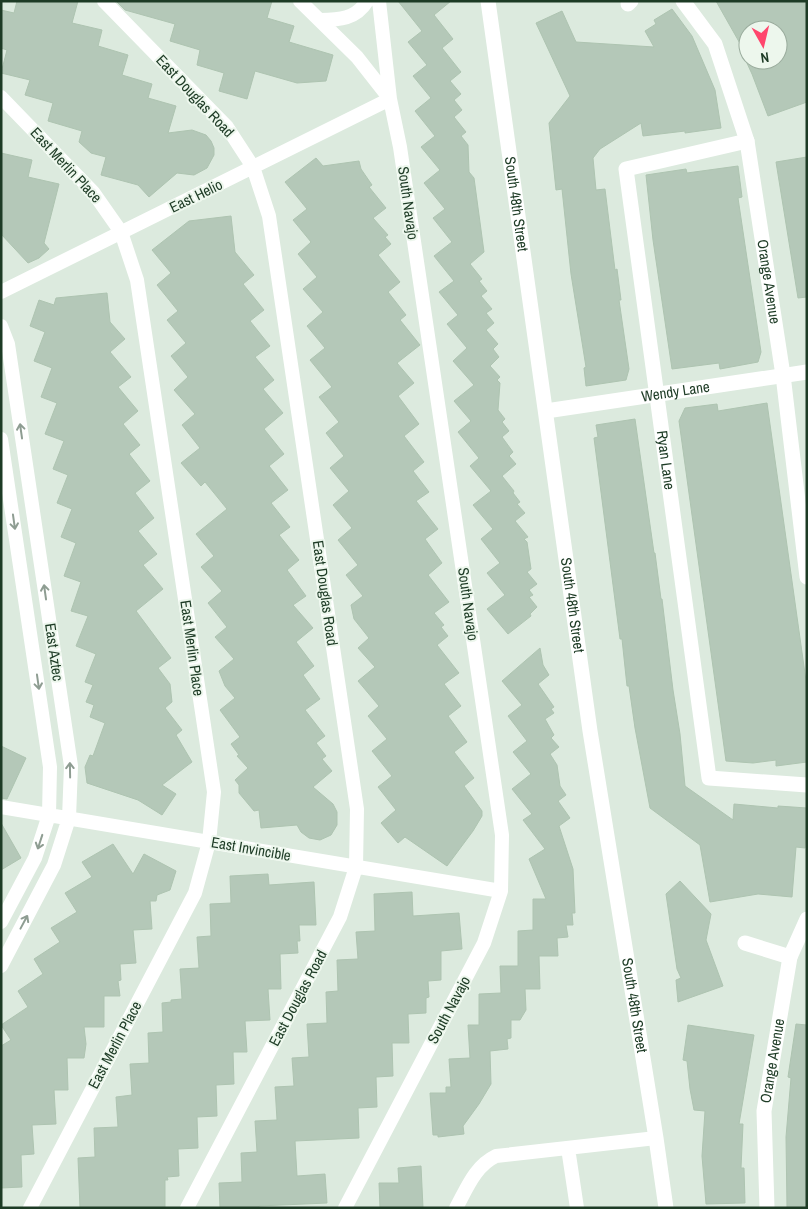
<svg xmlns="http://www.w3.org/2000/svg" width="808" height="1209" viewBox="0 0 808 1209" font-family="'Archivo Narrow',sans-serif">
<style>
.building{fill:#b4c8b8;stroke:#aec4b1;fill-rule:evenodd}
.lines{fill:none;stroke-linecap:round;stroke-linejoin:round}
.lane{stroke:#fff;stroke-width:14}
.street{stroke:#fff;stroke-width:15}
.oneway{stroke:#8e9d92}
.labels{text-anchor:middle;stroke-width:4;stroke-linejoin:round;paint-order:stroke}
.street-label{font-size:15px;fill:#1d3b25;stroke:#edf7ed}
</style>
<rect width="100%" height="100%" fill="#dceade"/>
<path class="building" d="M17,1H78L72,23L102,30L98,46L128,55L122,75L152,84L148,98L176,106L168,133L192,130L206,135L211,141L214,148V155L207,168L194,175L177,173L149,197L138,185L101,175L106,157L91,153L79,142L82,131L48,121L53,103L25,95L30,80L1,73L7,50L1,48V10L14,13Z
M116,1H272L267,18L294,26L289,42L333,55L326,81L297,83L255,71L247,99L219,91L224,73L197,65L200,50L170,41L175,24L125,10Z
M398,1H451L434,15L453,39L442,48L461,72L450,81L461,94L454,100L462,110L454,117L466,132L461,136L468,145L469,172L474,178L484,252L470,264L482,279L479,281L487,291L481,296L492,309L486,313L494,323L486,330L498,344L493,349L499,357L490,366L500,377L497,380L500,383L498,410L505,419L502,422L509,431L502,437L513,452L509,456L516,464L502,476L514,491L513,493L520,502L517,504L525,513L515,521L528,537L524,539L527,542L531,569L527,572L537,584L529,590L533,595L529,597L537,607L530,614L531,616L508,634L487,609L505,595L487,573L500,563L481,539L493,529L473,505L491,491L470,466L479,458L458,432L471,421L454,401L474,385L453,361L467,348L447,324L458,315L439,292L454,281L434,256L452,242L433,218L445,209L424,183L440,170L421,147L435,136L415,111L431,98L413,76L427,65L408,42L422,31Z
M716,1H807V102L768,116L752,74L740,48L742,47ZM748,30H778V60H748Z
M672,9L692,36L715,90L721,128L685,133V131L643,136L641,123L600,149L593,158L596,190L605,189L615,270L617,269L621,300H619L629,369L626,380L586,386L584,368L586,367L571,274L562,189L556,190L549,123L570,96L536,23L562,11L576,42L654,47L645,31L656,24L654,20Z
M1,153L32,160L28,177L59,184L44,243L49,249L39,258L28,263L1,234Z
M807,157V297L798,298L776,162Z
M316,158L323,166L359,161L361,169L372,185L369,187L386,208L373,218L388,235L385,237L391,244L378,255L400,282L388,292L406,315L400,320L420,345L397,363L414,383L398,396L419,424L404,436L424,462L413,471L429,492L416,501L438,529L425,539L442,563L428,575L449,602L434,613L444,625L441,627L448,636L437,645L459,673L444,684L461,706L448,716L467,742L454,752L474,778L464,786L482,811V816L473,831L447,866L405,837L398,843L381,823L396,810L378,787L392,776L372,751L387,739L368,716L379,706L358,681L375,667L358,648L369,638L354,619L351,605L363,596L346,575L358,565L338,540L352,528L333,505L349,491L330,468L344,456L326,433L339,422L319,397L332,387L310,360L325,348L307,326L323,312L303,289L317,277L298,254L311,242L293,220L307,209L285,182Z
M738,166L742,197L738,198L761,352L758,362L720,369L719,363L672,369L653,240L646,175L686,169L687,173Z
M231,216L235,252L254,275L243,284L264,310L250,321L270,346L255,357L274,380L263,389L283,413L264,429L284,454L269,466L288,490L271,503L290,527L279,535L299,560L287,570L306,596L293,605L313,628L296,642L314,666L303,675L320,699L305,710L325,736L316,743L326,756L322,759L332,771L313,787L333,804L337,812V825L331,835L320,840L309,838L301,832L297,825L261,828L259,810L254,811L239,793V785L235,780L248,768L237,756L239,755L231,744L240,737L220,710L235,698L225,686L219,671L234,659L215,637L227,627L208,603L222,591L201,567L214,556L196,534L227,509L205,482L201,486L181,463L200,448L182,425L195,414L174,390L188,377L171,356L186,343L167,320L178,311L157,285L171,273L152,250L189,221Z
M107,293L110,322L125,339L110,352L131,377L118,387L138,411L123,424L140,445L129,454L150,481L135,493L154,518L138,531L157,554L143,565L163,589L136,611L171,658L158,668L170,684L172,702L165,708L182,730L176,735L192,762L162,785L176,794L162,815L138,800L87,783L85,767L90,755L93,756L105,723L90,717L94,705L86,702L93,685L85,682L96,654L76,646L88,616L71,611L81,582L64,576L76,543L61,537L72,509L57,503L68,475L53,469L64,441L45,434L57,403L41,397L52,368L34,361L45,332L30,326L39,300L54,305L56,298Z
M767,403L807,688V762L776,766V760L753,763L726,761L679,421L685,408L717,404L718,411Z
M635,419L654,553H655L661,599H662L673,690L680,734L685,786L733,820L734,804L778,808V806L807,808L805,848L796,847L792,897L758,894L710,902L700,845L650,808L635,728L629,686H627L622,639H620L594,438L598,437L596,425Z
M540,648L543,665L549,675L538,684L554,707L551,709L554,713L545,719L554,735L551,738L559,747L550,754L557,765L560,786L566,795L558,801L570,818L559,826L573,869L575,913H572L573,925H566L568,937L557,938L558,956H539L540,989H525L526,1010L520,1020H511V1038L507,1039L508,1049L490,1051L491,1084L479,1104L463,1126L464,1134L438,1137V1135H433L430,1093H446V1087H451L449,1059L470,1058L468,1025H479V994L501,993L500,966H518V931L533,930V899H546L529,859L545,849L523,820L532,814L512,789L531,774L513,752L527,741L508,716L522,705L502,681Z
M1,746L26,758L7,799L1,798Z
M1,823L21,858L1,870Z
M113,844L133,874L144,854L176,871L170,890L157,895L156,901H150L152,929L133,930L136,963L120,964L121,980L118,981L120,996H104V1027H84L86,1044L84,1058H67L68,1090H54L56,1124L32,1125L34,1154L21,1155L22,1187L1,1188V1046L11,1040L1,1025L28,1007L18,991L43,974L34,959L60,942L51,928L77,912L65,893L92,877L82,862Z
M268,874L269,885L314,882L316,925H299L300,941H297L298,953L280,954L281,989H268L270,1020L245,1021L247,1052H233L234,1084L216,1085L217,1116L197,1117L198,1148L178,1149L179,1176L167,1177L168,1180H165V1208H80L78,1158L95,1157L94,1128L118,1127L116,1097L132,1095L130,1064L149,1063L148,1033L163,1032L162,1003L171,1002V1000L182,999L180,969L199,968L197,937L211,936L210,904L231,903L230,876Z
M680,881L711,914L706,940L723,986L678,1002L676,980L681,978L677,969L666,894Z
M412,892L413,916L459,913L462,949L441,951V980L428,981L429,997L426,998V1013L408,1014L409,1043H392L393,1076L376,1077L377,1107L358,1108L359,1138L295,1141L297,1176L325,1174L327,1203L259,1206V1208H220L219,1183L242,1182L241,1153L257,1152L255,1121L277,1120L275,1087L294,1086L292,1058L309,1057L307,1024L327,1023L326,992L338,991L337,960L358,959L356,932L375,931L374,894Z
M796,1024L807,1025V1208H787L786,1137L791,1078L788,1077Z
M688,1025L754,1035L739,1124H743L741,1168H744L745,1203L706,1204L702,1156L705,1111L694,1110L690,1089L687,1061L683,1060Z
M421,1166L423,1208H380L379,1183H399L398,1168Z"/>
<g class="lines">
<path class="lane" d="M104,1L227,127L253,167L269,216L357,809L356,867L340,917L187,1208
M300,1L357,57L390,99L400,147L502,835L501,891L484,943L345,1208
M320,20C339,20 356,19 367,1
M1,97L93,192L121,232L137,280L214,792L209,842L195,893L30,1208
M1,292L390,99L379,1
M1,326L8,344L71,766L69,818L54,865L1,966
M1,439L50,767L49,815L35,858L1,922
M1,807L501,891
M568,1148L577,1208
M456,1208C467,1188 475,1166 496,1156L656,1138"/>
<g class="street">
<path id="s1" d="M488,1L590,731L656,1138L666,1208"/>
<path id="s2" d="M683,1L715,44L747,141L783,375L807,577"/>
<path d="M628,4L631,1"/>
<path id="s3" d="M747,141L626,169L709,778L807,785"/>
<path id="s4" d="M546,411L807,372"/>
<path d="M745,943L790,957"/>
<path id="s5" d="M767,1208L764,1111L790,957L807,919"/>
</g>
</g>
<defs><path id="oneway-shaft" d="M-6 0H5M1.5-3L5.5 0L1.5 3" fill="none" stroke-width="1.6" stroke-linecap="round" stroke-linejoin="round" transform="scale(1.25)"/></defs>
<g class="oneway">
<use href="#oneway-shaft" transform="translate(21 431) rotate(-98)"/>
<use href="#oneway-shaft" transform="translate(14 522) rotate(82)"/>
<use href="#oneway-shaft" transform="translate(45 592) rotate(-98)"/>
<use href="#oneway-shaft" transform="translate(38 682) rotate(82)"/>
<use href="#oneway-shaft" transform="translate(70 770) rotate(-91)"/>
<use href="#oneway-shaft" transform="translate(40 842) rotate(108)"/>
<use href="#oneway-shaft" transform="translate(24 922) rotate(-62)"/>
</g>
<g class="labels">
<g class="street-label">
<text transform="translate(195 96) rotate(47)" y="5">East Douglas Road</text>
<text transform="translate(66 165) rotate(47)" y="5">East Merlin Place</text>
<text transform="translate(196 196) rotate(-26)" y="5">East Helio</text>
<text transform="translate(408 203) rotate(82)" y="5">South Navajo</text>
<text dy="5" stroke="none"><textPath href="#s1" startOffset="205">South 48th Street</textPath></text>
<text dy="5" stroke="none"><textPath href="#s2" startOffset="298">Orange Avenue</textPath></text>
<text dy="5" stroke="none"><textPath href="#s4" startOffset="131">Wendy Lane</textPath></text>
<text dy="5" stroke="none"><textPath href="#s3" startOffset="418">Ryan Lane</textPath></text>
<text transform="translate(325 593) rotate(82)" y="5">East Douglas Road</text>
<text transform="translate(468 604) rotate(82)" y="5">South Navajo</text>
<text dy="5" stroke="none"><textPath href="#s1" startOffset="610">South 48th Street</textPath></text>
<text transform="translate(192 648) rotate(82)" y="5">East Merlin Place</text>
<text transform="translate(54 652) rotate(82)" y="5">East Aztec</text>
<text transform="translate(251 849) rotate(10)" y="5">East Invincible</text>
<text transform="translate(298 998) rotate(-62)" y="5">East Douglas Road</text>
<text dy="5" stroke="none"><textPath href="#s1" startOffset="1015">South 48th Street</textPath></text>
<text transform="translate(449 1010) rotate(-62)" y="5">South Navajo</text>
<text transform="translate(115 1045) rotate(-62)" y="5">East Merlin Place</text>
<text dy="5" stroke="none"><textPath href="#s5" startOffset="148">Orange Avenue</textPath></text>
</g>
</g>
<rect width="808" height="1209" fill="none" stroke="#1d3b25" stroke-width="5"/>
<g transform="translate(763 45) rotate(172)"><circle r="24" fill="#edf7ed" stroke="#9aac9d"/>
<path d="M0-4L9 19L0 12L-9 19Z" fill="#ff466d"/>
<text y="-8" font-size="14" font-weight="bold" text-anchor="middle" fill="#1d3b25">N</text>
</g>
</svg>
